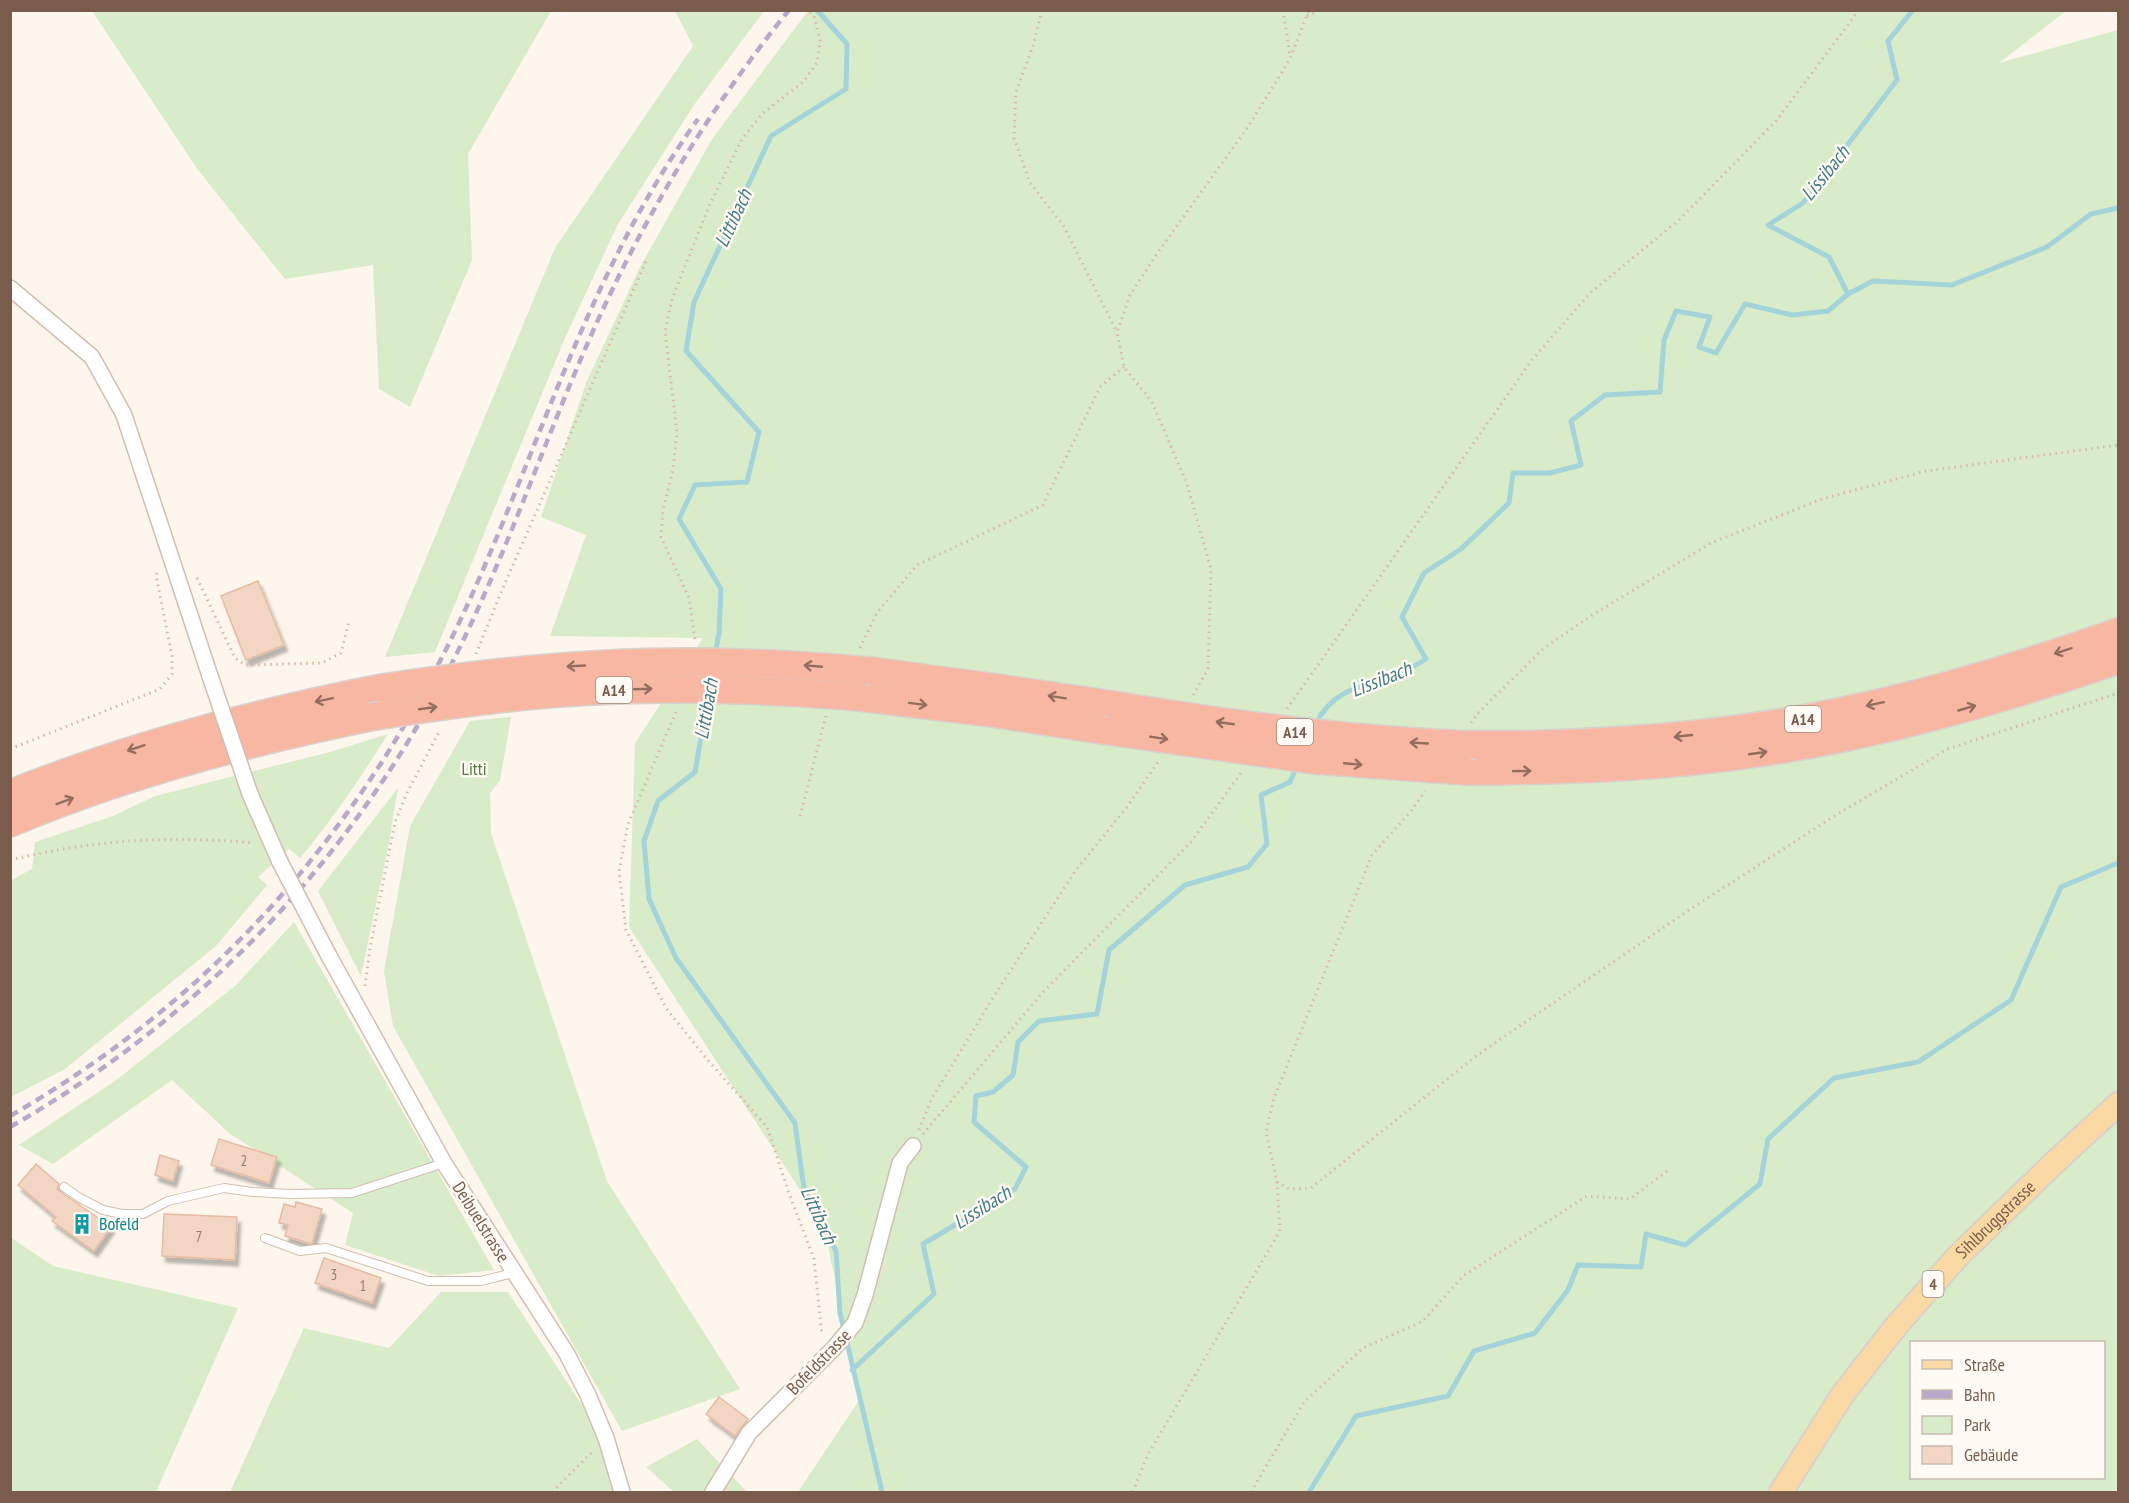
<svg xmlns="http://www.w3.org/2000/svg" width="2129" height="1503" font-family="'PT Sans Narrow',sans-serif">
	<defs>
		<filter id="shadow"><feDropShadow dx="3.5" dy="6" stdDeviation="1.5" flood-color="#0004"/></filter>
	</defs>
	<rect width="100%" height="100%" fill="#fdf6ec"/>
	<g fill="#d8ecc9" fill-rule="evenodd">
		<path d="M 92,11 L 551,11 L 468,154 L 472,260 L 410,407 L 379,389 L 373,265 L 285,279 L 198,170 Z"/>
		<path d="M 675,11 L 764,11 L 694,105 L 618,224 L 565,338 L 435,652 L 385,657 L 555,248 L 693,46 Z"/>
		<path d="M 808,11 L 2066,11 L 1999,63 L 2118,30 L 2118,1492 L 798,1492 L 860,1399 L 824,1227 L 629,927 L 635,743 L 703,638 L 550,636 L 586,535 L 541,517 L 586,383 L 640,267 L 712,139 ZM 1912,1342 L 2104,1342 L 2104,1478 L 1912,1478 Z"/>
		<path d="M 511,717 L 500,781 L 490,793 L 491,833 L 607,1181 L 740,1389 L 622,1431 L 393,1026 L 384,971 L 410,826 L 470,721 Z"/>
		<path d="M 388,734 C 361,777 333,819 300,858 L 289,849 L 258,877 L 267,885 L 216,946 L 65,1069 L 11,1097 L 11,880 L 32,869 L 35,842 L 113,816 L 155,796 L 330,752 Z"/>
		<path d="M 398,788 L 388,848 L 361,976 L 318,891 Z"/>
		<path d="M 294,922 L 494,1270 L 439,1276 L 345,1245 L 353,1213 L 229,1133 L 172,1080 L 53,1164 L 19,1145 L 115,1081 L 235,986 Z"/>
		<path d="M 10,1237 L 53,1266 L 238,1308 L 156,1492 L 11,1492 Z"/>
		<path d="M 441,1292 L 508,1292 L 603,1437 L 617,1492 L 230,1492 L 304,1328 L 389,1348 Z"/>
		<path d="M 697,1439 L 747,1492 L 674,1492 L 646,1467 Z"/>
	</g>
	<g fill="none" stroke-linecap="round" stroke-linejoin="round">
		<g stroke="#a5d3da" stroke-width="5">
			<path d="M 1848,294 L 1873,281 L 1952,285 L 2047,247 L 2091,214 L 2118,208"/>
			<path d="M 715,655 L 719,633 L 721,589 L 679,519 L 695,485 L 747,482 L 759,432 L 686,351 L 694,302 L 771,136 L 846,89 L 847,44 L 817,10"/>
			<path d="M 708,697 L 695,772 L 658,801 L 644,841 L 649,899 L 676,958 L 795,1123 L 804,1189 L 836,1251 L 840,1313 L 882,1492"/>
			<path d="M 1316,724 C 1332,688 1368,685 1401,672 C 1410,669 1418,664 1426,659 L 1402,617 L 1424,573 L 1461,549 L 1509,503 L 1513,473 L 1550,473 L 1581,465 L 1571,421 L 1605,395 L 1660,392 L 1664,340 L 1676,311 L 1710,317 L 1699,347 L 1716,353 L 1745,304 L 1792,315 L 1828,311 L 1848,294 L 1829,257 L 1768,225 L 1803,203 L 1897,80 L 1888,41 L 1913,10"/>
			<path d="M 852,1370 L 934,1294 L 923,1244 L 1015,1189 L 1026,1167 L 974,1122 L 976,1096 L 993,1092 L 1013,1075 L 1018,1042 L 1039,1021 L 1097,1014 L 1109,950 L 1185,885 L 1248,867 L 1267,844 L 1261,795 L 1290,782 L 1297,766"/>
			<path d="M 1309,1492 L 1356,1416 L 1448,1396 L 1474,1351 L 1535,1333 L 1568,1290 L 1578,1265 L 1641,1267 L 1646,1234 L 1685,1245 L 1760,1184 L 1768,1139 L 1834,1078 L 1918,1062 L 2011,1000 L 2061,887 L 2118,863"/>
		</g>
	</g>
	<g fill="#f3d5c3" stroke="#e6bba3" stroke-width="1.5" filter="url(#shadow)">
		<path d="M 258,581 L 284,645 L 246,660 L 221,596 Z"/>
		<path d="M 219,1139 L 277,1157 L 269,1183 L 211,1165 Z"/>
		<path d="M 160,1155 L 179,1161 L 173,1181 L 155,1175 Z"/>
		<path d="M 36,1164 L 59,1184 L 57,1189 L 61,1192 L 111,1227 L 94,1251 L 52,1221 L 56,1217 L 18,1185 Z"/>
		<path d="M 296,1202 L 322,1209 L 312,1244 L 285,1236 L 288,1225 L 279,1223 L 284,1204 L 295,1207 Z"/>
		<path d="M 164,1214 L 237,1217 L 235,1260 L 162,1256 Z"/>
		<path d="M 324,1258 L 381,1278 L 372,1303 L 315,1283 Z"/>
		<path d="M 719,1397 L 748,1419 L 735,1436 L 706,1414 Z"/>
	</g>
	<g fill="none" stroke-linecap="round" stroke-linejoin="round">
		<g stroke="#d1beb0" stroke-width="10">
			<g id="lane">
				<path d="M 64,1187 L 80,1198 L 103,1210 L 122,1214 L 143,1214 L 168,1201 L 224,1188 L 252,1192 L 290,1194 L 352,1193 L 444,1163"/>
				<path d="M 265,1238 L 300,1251 L 326,1248 L 428,1281 L 481,1281 L 513,1273"/>
			</g>
		</g>
		<g stroke="#d1beb0" stroke-width="18">
			<g id="street">
				<path d="M 10,288 L 92,357 L 124,415 L 210,676"/>
				<path d="M 250,794 L 280,862"/>
				<path d="M 329,956 L 444,1163 L 567,1354 L 588,1395 L 606,1438 L 622,1492"/>
				<path d="M 713,1492 L 749,1433 L 834,1348 L 855,1323 L 865,1295 L 900,1163 L 913,1146"/>
			</g>
		</g>
		<g stroke="#dad1cd" stroke-width="26">
			<g id="primary">
				<path id="s1" d="M 1781,1492 L 1843,1394 L 1897,1325 L 1958,1256 L 2053,1164 L 2118,1104"/>
			</g>
		</g>
		<g stroke="#dad1cd" stroke-width="30">
			<g id="highway">
				<path d="M 871,671 L 998,688 L 1114,705"/>
				<path d="M 859,697 L 991,713 L 1101,730"/>
				<path d="M 1477,745 C 1580,745 1683,739 1785,722 C 1899,703 2010,670 2118,632"/>
				<path d="M 1464,771 C 1562,771 1661,768 1758,753 C 1882,735 2001,700 2118,660"/>
				<path d="M 10,794 C 131,745 255,713 382,688"/>
				<path d="M 10,823 C 126,774 247,742 370,717"/>
			</g>
		</g>
		<g stroke="#d9b8a5" stroke-width="3" stroke-dasharray="1.5 4.5" stroke-linecap="butt">
			<path d="M 1042,10 L 1033,46 L 1016,92 L 1014,138 L 1030,183 L 1063,225 L 1117,332"/>
			<path d="M 1283,10 L 1290,56"/>
			<path d="M 1307,16 L 1320,10"/>
			<path d="M 197,578 L 235,658 L 245,665 L 322,663 L 341,653 L 349,621"/>
			<path d="M 695,639 L 689,598 L 661,537 L 663,510 L 673,470 L 677,432 L 665,332 L 672,299 L 709,206 L 742,139 L 763,113 L 803,82 L 817,63 L 820,41 L 814,16 L 808,10"/>
			<path d="M 860,648 L 877,613 L 917,565 L 1043,505 L 1100,387 L 1124,367"/>
			<path d="M 476,654 L 502,590 L 647,259"/>
			<path d="M 1193,695 L 1208,669 L 1211,569 L 1187,484 L 1152,402 L 1124,367 L 1117,332 L 1130,295 L 1156,255 L 1248,127 L 1290,59 L 1309,10"/>
			<path d="M 1287,709 L 1532,360 L 1590,293 L 1679,220 L 1776,121 L 1859,10"/>
			<path d="M 676,712 L 628,824 L 619,872 L 626,930 L 666,1008 L 706,1058 L 767,1127 L 790,1196 L 814,1259 L 822,1335"/>
			<path d="M 1471,723 L 1477,714 L 1545,647 L 1594,614 L 1711,543 L 1822,499 L 1926,471 L 2118,445"/>
			<path d="M 10,749 L 160,689 L 172,674 L 172,656 L 156,575 L 158,571"/>
			<path d="M 800,816 L 826,716"/>
			<path d="M 10,860 C 92,840 169,835 253,843"/>
			<path d="M 365,986 L 370,948 L 395,822 L 406,795 L 440,730"/>
			<path d="M 919,1130 L 931,1100 L 994,996 L 1076,870 L 1127,807 L 1160,759"/>
			<path d="M 923,1134 L 1044,991 L 1191,842 L 1241,773"/>
			<path d="M 1277,1182 L 1289,1189 L 1311,1188 L 1476,1056 L 1689,910 L 1839,813 L 1948,749 L 2118,693"/>
			<path d="M 552,1492 L 592,1452"/>
			<path d="M 1133,1492 L 1147,1456 L 1280,1231 L 1277,1182 L 1266,1132 L 1274,1098 L 1372,855 L 1412,810 L 1425,791"/>
			<path d="M 1251,1492 L 1304,1402 L 1363,1348 L 1423,1321 L 1463,1276 L 1587,1196 L 1630,1199 L 1667,1171"/>
		</g>
		<use href="#lane" stroke="#fff" stroke-width="8"/>
		<use href="#street" stroke="#fff" stroke-width="15"/>
		<use href="#primary" stroke="#fbd9a5" stroke-width="22"/>
		<use href="#highway" stroke="#f7b7a3" stroke-width="27"/>
		<g stroke="#b9a8c9" stroke-width="4.5" stroke-dasharray="9 6" stroke-linecap="butt">
			<path d="M 10,1116 C 232,988 382,805 482,572 C 550,415 597,260 698,119"/>
			<path d="M 10,1127 C 189,1025 336,876 435,695 C 499,579 539,452 593,331 C 645,215 709,109 789,10"/>
		</g>
		<g stroke="#d1beb0" stroke-width="18" stroke-linecap="butt">
			<g id="street-bridge">
				<path d="M 210,676 L 250,794"/>
				<path d="M 280,862 L 329,956"/>
			</g>
		</g>
		<g stroke="#dad1cd" stroke-width="30" stroke-linecap="butt">
			<g id="highway-bridge">
				<path d="M 382,688 C 486,672 592,661 698,662 C 756,662 813,666 871,671"/>
				<path d="M 1114,705 C 1235,725 1355,741 1477,745"/>
				<path d="M 370,717 C 433,707 496,698 560,693 C 659,686 760,689 859,697"/>
				<path d="M 1101,730 L 1314,760 L 1464,771"/>
			</g>
		</g>
		<use href="#street-bridge" stroke="#fff" stroke-width="15"/>
		<use href="#highway-bridge" stroke="#f7b7a3" stroke-width="27"/>
	</g>
	<defs><path id="oneway-shaft" d="M-6 0H5M1.5-3L5.5 0L1.5 3" fill="none" stroke-width="1.6" stroke-linecap="round" stroke-linejoin="round" transform="scale(1.5)"/></defs>
	<g stroke="#936e5e">
		<use href="#oneway-shaft" transform="translate(2063 651) rotate(162)"/>
		<use href="#oneway-shaft" transform="translate(576 666) rotate(177)"/>
		<use href="#oneway-shaft" transform="translate(813 666) rotate(-175)"/>
		<use href="#oneway-shaft" transform="translate(643 689) rotate(-2)"/>
		<use href="#oneway-shaft" transform="translate(1057 697) rotate(-171)"/>
		<use href="#oneway-shaft" transform="translate(324 700) rotate(168)"/>
		<use href="#oneway-shaft" transform="translate(918 704) rotate(7)"/>
		<use href="#oneway-shaft" transform="translate(1875 704) rotate(168)"/>
		<use href="#oneway-shaft" transform="translate(428 708) rotate(-8)"/>
		<use href="#oneway-shaft" transform="translate(1967 708) rotate(-16)"/>
		<use href="#oneway-shaft" transform="translate(1225 723) rotate(-172)"/>
		<use href="#oneway-shaft" transform="translate(1683 736) rotate(174)"/>
		<use href="#oneway-shaft" transform="translate(1159 738) rotate(9)"/>
		<use href="#oneway-shaft" transform="translate(1419 743) rotate(-177)"/>
		<use href="#oneway-shaft" transform="translate(136 748) rotate(162)"/>
		<use href="#oneway-shaft" transform="translate(1758 753) rotate(-8)"/>
		<use href="#oneway-shaft" transform="translate(1353 764) rotate(5)"/>
		<use href="#oneway-shaft" transform="translate(1522 771) rotate(-1)"/>
		<use href="#oneway-shaft" transform="translate(65 801) rotate(-20)"/>
	</g>
	<defs>
		<g id="building-bare" transform="scale(1.62)"><path d="M-4-6H4V6H1V3H-1V6H-4ZM-2.5-4.3h1.7v1.8h-1.7ZM.8-4.3h1.7v1.8H.8ZM-2.5-1h1.7V.8h-1.7ZM.8-1h1.7V.8H.8Z" fill="#0f9aa8" stroke="#fffaf3" stroke-width="2.5" paint-order="stroke"/></g>
	</defs>
	<g fill-rule="evenodd">
		<use href="#building-bare" x="82" y="1224"/>
	</g>
	<g text-anchor="middle" stroke-width="5" stroke-linejoin="round" paint-order="stroke">
		<g font-size="15" fill="#987a6a">
			<text x="244" y="1166">2</text>
			<text x="199" y="1242">7</text>
			<text x="334" y="1280">3</text>
			<text x="363" y="1291">1</text>
		</g>
		<g fill="#fffaf3" stroke="#a28b7f" stroke-width="1.5">
			<rect x="596" y="677" width="36" height="26" rx="4.5"/>
			<rect x="1785" y="706" width="36" height="26" rx="4.5"/>
			<rect x="1277" y="719" width="36" height="26" rx="4.5"/>
			<rect x="1922.5" y="1271" width="21" height="26" rx="4.5"/>
		</g>
		<g font-size="16" font-weight="bold" fill="#7a5c4d">
			<text x="614" y="696">A14</text>
			<text x="1803" y="725">A14</text>
			<text x="1295" y="738">A14</text>
			<text x="1933" y="1290">4</text>
		</g>
		<g font-size="18" fill="#537a41" stroke="#fffaf3">
			<text x="474" y="775">Litti</text>
		</g>
		<g font-size="18" fill="#7a5c4d" stroke="#fffaf3">
			<text dy="6" stroke="none"><textPath href="#s1" startOffset="348">Sihlbruggstrasse</textPath></text>
			<text transform="translate(481 1222) rotate(58)" y="6">Deibuelstrasse</text>
			<text transform="translate(819 1362) rotate(-46)" y="6">Bofeldstrasse</text>
		</g>
		<g font-size="18" fill="#0d838f" stroke="#fffaf3" text-anchor="start">
			<text x="99" y="1230">Bofeld</text>
		</g>
		<g font-size="20" font-style="italic" fill="#437c86" stroke="#fffaf3">
			<text transform="translate(1825 173) rotate(-51)" y="7">Lissibach</text>
			<text transform="translate(733 218) rotate(-65)" y="7">Littibach</text>
			<text transform="translate(1381 679) rotate(-22)" y="7">Lissibach</text>
			<text transform="translate(706 709) rotate(-80)" y="7">Littibach</text>
			<text transform="translate(982 1207) rotate(-32)" y="7">Lissibach</text>
			<text transform="translate(819 1215) rotate(66)" y="7">Littibach</text>
		</g>
	</g>
	<rect width="2129" height="1503" fill="none" stroke="#7a5c4d" stroke-width="24"/>
	<rect x="1910" y="1341" width="195" height="138" fill="#fffaf3" stroke="#cabbb1" stroke-width="1.5"/>
	<rect x="1922" y="1360" width="30" height="9" fill="#fbd9a5" stroke="#cabbb1" stroke-width="1.5"/>
	<text x="1964" y="1371" font-size="18" fill="#7a5c4d">Straße</text>
	<rect x="1922" y="1390" width="30" height="9" fill="#b9a8c9" stroke="#cabbb1" stroke-width="1.5"/>
	<text x="1964" y="1401" font-size="18" fill="#7a5c4d">Bahn</text>
	<rect x="1922" y="1416" width="30" height="18" fill="#d8ecc9" stroke="#cabbb1" stroke-width="1.5"/>
	<text x="1964" y="1431" font-size="18" fill="#7a5c4d">Park</text>
	<rect x="1922" y="1446" width="30" height="18" fill="#f3d5c3" stroke="#cabbb1" stroke-width="1.5"/>
	<text x="1964" y="1461" font-size="18" fill="#7a5c4d">Gebäude</text>
</svg>
